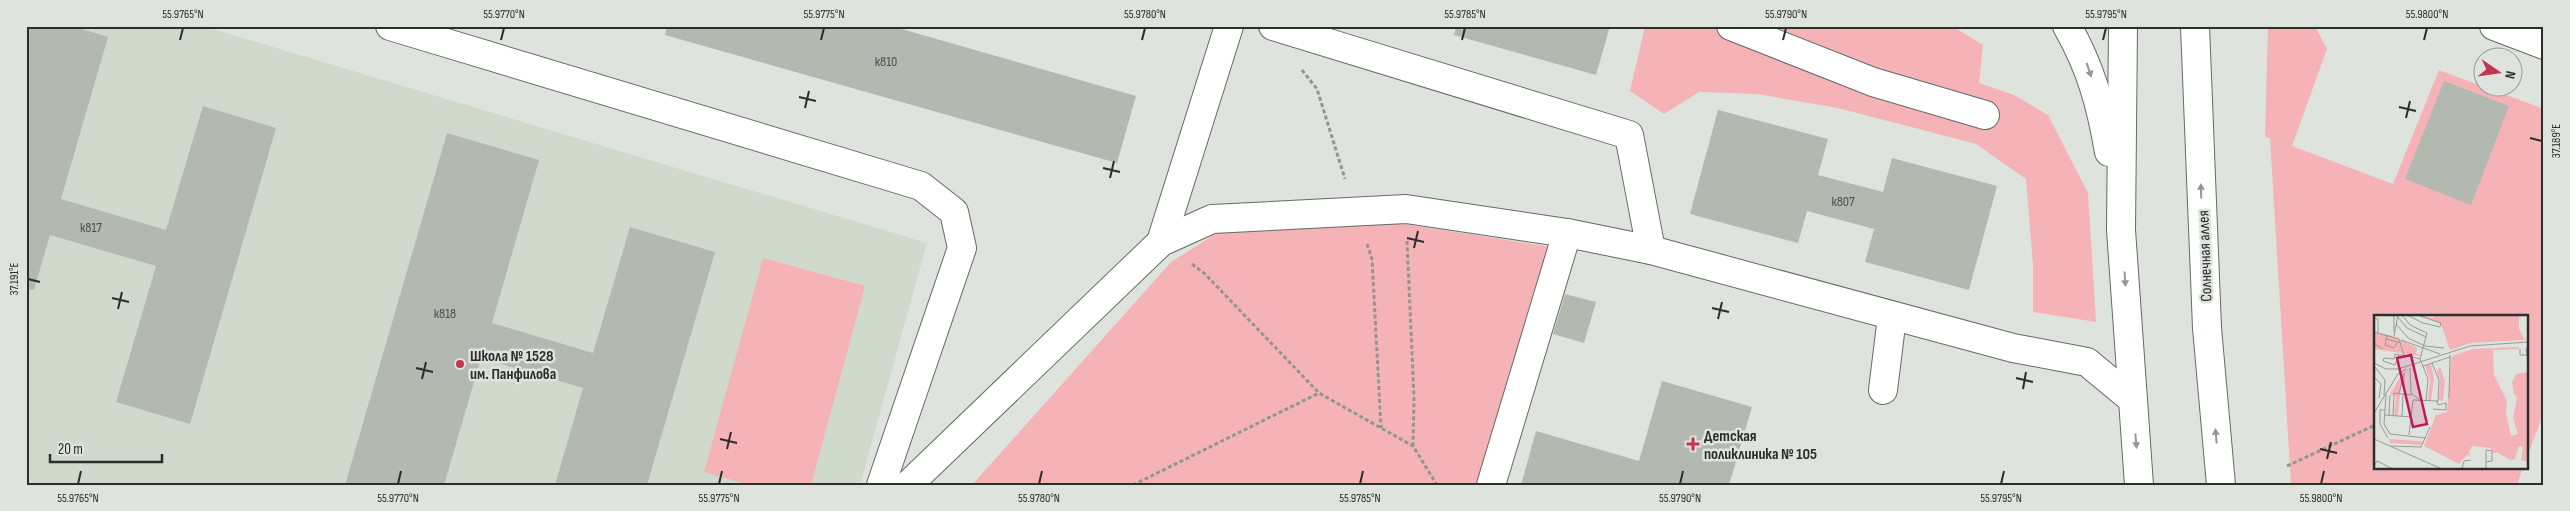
<svg xmlns="http://www.w3.org/2000/svg" width="2570" height="511" font-family="'Sofia Sans Condensed',sans-serif">
	<rect width="100%" height="100%" fill="#dee4dd"/>
	<path fill="#cfdacc" d="M 26,26 L 203,26 L 927,243 L 860,485 L 26,485 Z"/>
	<g fill="#f6b3b7">
		<path d="M 1645,26 L 1952,26 L 1983,45 L 1979,83 L 2014,95 L 2048,115 L 2088,193 L 2096,322 L 2033,312 L 2033,265 L 2026,179 L 1976,144 L 1838,108 L 1757,94 L 1699,92 L 1664,114 L 1630,91 Z"/>
		<path d="M 2268,26 L 2315,26 L 2327,49 L 2292,146 L 2393,184 L 2439,70 L 2544,109 L 2544,413 L 2526,459 L 2526,316 L 2375,316 L 2375,467 L 2523,467 L 2517,485 L 2291,485 L 2270,138 L 2265,137 Z"/>
		<path d="M 1379,220 L 1551,247 L 1480,485 L 972,485 L 1171,262 L 1220,231 Z"/>
		<path d="M 763,258 L 865,286 L 811,485 L 750,485 L 704,472 Z"/>
	</g>
	<g fill="#b3b8b1">
		<path d="M 26,26 L 72,26 L 108,37 L 61,199 L 166,230 L 203,106 L 276,128 L 190,424 L 116,402 L 156,266 L 50,235 L 34,290 L 26,289 Z"/>
		<path d="M 667,26 L 891,26 L 1136,96 L 1117,163 L 665,35 Z"/>
		<path d="M 1456,26 L 1610,26 L 1596,75 L 1454,35 Z"/>
		<path d="M 2444,81 L 2509,106 L 2471,205 L 2405,179 Z"/>
		<path d="M 1718,110 L 1828,139 L 1818,175 L 1883,192 L 1892,158 L 1997,186 L 1969,290 L 1865,262 L 1874,229 L 1807,211 L 1798,243 L 1690,214 Z"/>
		<path d="M 447,133 L 539,160 L 492,323 L 593,353 L 630,227 L 715,252 L 647,485 L 555,485 L 583,388 L 481,358 L 444,485 L 345,485 Z"/>
		<path d="M 1565,294 L 1596,302 L 1584,343 L 1553,334 Z"/>
		<path d="M 1662,381 L 1752,407 L 1729,485 L 1521,485 L 1536,431 L 1639,461 Z"/>
	</g>
	<g fill="none" stroke-linecap="round" stroke-linejoin="round">
		<g stroke="#656a64" stroke-width="30">
			<g id="minor">
				<path d="M 390,26 L 921,186 L 954,212 L 962,248 L 881,485"/>
				<path d="M 1273,26 L 1629,135 L 1651,250"/>
				<path d="M 1731,26 L 1873,82 L 1985,115"/>
				<path d="M 2494,26 L 2544,45"/>
				<path d="M 1161,242 L 1229,26"/>
				<path d="M 1883,390 L 1892,317"/>
				<path d="M 908,485 L 1161,242 L 1212,219 L 1406,209 L 1567,233 L 1651,250 L 2013,348 L 2087,362 L 2133,400"/>
				<path d="M 1491,485 L 1567,233"/>
			</g>
		</g>
		<g stroke="#656a64" stroke-width="30">
			<g id="major">
				<path d="M 2067,26 C 2091,68 2101,105 2109,152"/>
				<path d="M 2123,26 L 2121,230 L 2139,485"/>
				<path d="M 2195,26 L 2207,328 L 2221,485"/>
			</g>
		</g>
		<g stroke="#919691" stroke-width="3" stroke-dasharray="4 2.5" stroke-linecap="butt">
			<path d="M 1302,70 L 1317,89 L 1345,179"/>
			<path d="M 1407,241 L 1414,398 L 1413,446"/>
			<path d="M 1367,244 L 1372,259 L 1381,428"/>
			<path d="M 1192,264 L 1205,274 L 1319,393 L 1413,446 L 1437,485"/>
			<path d="M 2287,466 L 2375,425"/>
			<path d="M 1133,485 L 1319,393"/>
		</g>
		<use href="#minor" stroke="#fff" stroke-width="28"/>
		<use href="#major" stroke="#fff" stroke-width="28"/>
	</g>
	<defs><path id="oneway-solid" d="M-6-.8H1V-3.2L6.5 0L1 3.2V.8H-6Z" transform="scale(1.25)"/></defs>
	<g fill="#959695">
		<use href="#oneway-solid" transform="translate(2089 70) rotate(71)"/>
		<use href="#oneway-solid" transform="translate(2201 191) rotate(-92)"/>
		<use href="#oneway-solid" transform="translate(2125 279) rotate(86)"/>
		<use href="#oneway-solid" transform="translate(2216 436) rotate(-95)"/>
		<use href="#oneway-solid" transform="translate(2136 441) rotate(85)"/>
	</g>
	<path fill="none" stroke="#2b2e2b" stroke-width="2" d="M 180,40 L 183,28M 501,40 L 504,28M 821,40 L 824,28M 1142,40 L 1145,28M 1462,40 L 1465,28M 1783,40 L 1786,28M 2103,40 L 2106,28M 2424,40 L 2427,28M 799,97 L 816,101M 2399,107 L 2416,111M 805,108 L 809,91M 2406,118 L 2410,101M 2530,138 L 2542,141M 1103,168 L 1120,172M 1110,178 L 1114,161M 1407,238 L 1424,242M 1414,248 L 1418,231M 28,279 L 40,282M 112,298 L 129,302M 1712,308 L 1729,312M 118,309 L 122,292M 1718,319 L 1722,302M 416,368 L 433,372M 2016,378 L 2033,382M 422,379 L 426,362M 2023,389 L 2026,372M 720,439 L 737,443M 727,449 L 731,432M 2320,449 L 2337,453M 2327,459 L 2331,442M 78,484 L 81,471M 398,484 L 401,471M 719,484 L 722,471M 1039,484 L 1042,471M 1360,484 L 1363,471M 1680,484 L 1683,471M 2001,484 L 2004,471M 2321,484 L 2324,471"/>
	<g fill="#c53550" stroke="#dee4dd" stroke-width="2">
		<circle cx="460" cy="364" r="5"/>
		<path d="M1690.5 436.5h5v5h5v5h-5v5h-5v-5h-5v-5h5z"/>
	</g>
	<g text-anchor="middle" stroke-width="5" stroke-linejoin="round" paint-order="stroke">
		<g font-size="14" fill="#4d504c">
			<text x="886" y="66">к810</text>
			<text x="1843" y="206">к807</text>
			<text x="91" y="232">к817</text>
			<text x="445" y="318">к818</text>
		</g>
		<g font-size="16" fill="#2b2e2b" stroke="#dee4dd">
			<text transform="translate(2204 256) rotate(-92)" y="6">Солнечная аллея</text>
		</g>
		<g font-size="16" font-weight="bold" fill="#2b2e2b" stroke="#dee4dd" text-anchor="start">
			<text x="470" y="361">Школа № 1528<tspan x="470" dy="18">им. Панфилова</tspan></text>
			<text x="1704" y="441">Детская<tspan x="1704" dy="18">поликлиника № 105</tspan></text>
		</g>
	</g>
	<g transform="translate(2374 315)">
		<rect width="154" height="154" fill="#dee4dd"/>
		<path d="M 45,0 L 60,3 L 61,0 L 150,0 L 145,2 L 145,14 L 151,25 L 97,28 L 76,35 L 67,9 ZM 0,17 L 19,21 L 43,33 L 42,38 L 48,41 L 0,34 ZM 145,32 L 145,34 L 119,35 L 120,60 L 133,86 L 132,98 L 137,121 L 144,119 L 139,103 L 143,82 L 140,79 L 138,67 L 142,59 L 154,57 L 154,147 L 147,145 L 149,132 L 145,131 L 141,144 L 136,145 L 123,137 L 120,139 L 116,133 L 98,131 L 95,137 L 97,143 L 94,139 L 85,149 L 50,131 L 62,100 L 73,97 L 77,43 L 80,41 L 77,41 L 99,34 ZM 57,49 L 60,64 L 57,85 L 54,85 L 56,65 L 51,51 ZM 66,52 L 71,66 L 69,86 L 65,85 L 66,65 L 63,56 ZM 35,54 L 31,58 L 31,68 L 27,70 L 24,100 L 20,100 L 22,81 L 16,79 L 28,59 ZM 15,124 L 44,126 L 49,127 L 47,130 L 16,128 Z" fill="#f6b3b7"/>
		<path fill="none" stroke="#969b96" stroke-width="1" d="M 28,0 L 36,10 L 53,18 L 46,44 L 54,64 L 52,86M 33,0 L 49,8 L 66,12M 43,0 L 67,8 L 66,12M 23,1 L 33,13 L 52,22M 0,3 L 4,4 L 4,17M 22,9 L 34,23 L 51,31 L 70,33M 0,17 L 25,24 L 30,40 L 46,44M 20,17 L 20,0M 14,20 L 12,24 L 27,28M 20,21 L 24,0M 0,23 L 1,29 L 9,34M 12,24 L 11,30 L 20,33 L 23,28M 27,25 L 66,39M 146,34 L 146,40 L 153,40 L 152,33M 25,40 L 21,39 L 20,44 L 10,43 L 9,46 L 21,50 L 25,40 L 30,40M 0,48 L 12,54 L 24,54 L 96,31 L 154,27M 0,51 L 11,65 L 10,80M 49,51 L 76,42M 36,53 L 37,78 L 46,85M 0,62 L 7,69 L 5,83M 25,79 L 30,58M 12,80 L 10,109 L 16,119 L 52,123M 75,83 L 76,40M 59,94 L 72,95 L 72,88 L 64,90 L 63,86M 11,95 L 6,95 L 6,109 L 14,123M 0,98 L 24,59 L 32,54M 11,100 L 37,102M 15,100 L 16,80M 19,101 L 20,78 L 38,80M 28,101 L 29,79M 35,120 L 39,85 L 64,86 L 65,65 L 58,48M 0,124 L 68,154M 17,131 L 47,132 L 56,112M 0,151 L 3,146 L 19,154M 88,154 L 90,146 L 97,145M 112,154 L 112,147 L 118,146 L 118,136 L 112,135 L 112,147"/>
		<path fill="#c2185b" fill-opacity="0.15" stroke="#c2185b" stroke-width="2.5" d="M 37,40 L 53,109 L 39,112 L 23,43 Z"/>
		<rect width="154" height="154" fill="none" stroke="#2b2e2b" stroke-width="2.5"/>
	</g>
	<rect width="2570" height="511" fill="none" stroke="#dee4dd" stroke-width="55"/>
	<g transform="translate(2498 72) rotate(103)"><circle r="24" fill="#dee4dd" stroke="#969b96"/>
	<path d="M0-4L9 19L0 12L-9 19Z" fill="#c53550"/>
	<text y="-8" font-size="14" font-weight="bold" text-anchor="middle" fill="#2b2e2b">N</text>
	</g>
	<path d="M50 454v8h112v-8" fill="none" stroke="#2b2e2b" stroke-width="2.5"/>
	<text x="58" y="454" font-size="15" fill="#2b2e2b" stroke="#dee4dd" stroke-width="4" paint-order="stroke">20 m</text>
	<rect x="28" y="28" width="2514" height="456" fill="none" stroke="#2b2e2b" stroke-width="2"/>
	<g font-size="12" text-anchor="middle" fill="#2b2e2b">
		<text x="183" y="18">55.9765°N</text>
		<text x="504" y="18">55.9770°N</text>
		<text x="824" y="18">55.9775°N</text>
		<text x="1145" y="18">55.9780°N</text>
		<text x="1465" y="18">55.9785°N</text>
		<text x="1786" y="18">55.9790°N</text>
		<text x="2106" y="18">55.9795°N</text>
		<text x="2427" y="18">55.9800°N</text>
		<text transform="translate(2556 141) rotate(-90)" y="4">37.189°E</text>
		<text transform="translate(14 279) rotate(-90)" y="4">37.191°E</text>
		<text x="78" y="502">55.9765°N</text>
		<text x="398" y="502">55.9770°N</text>
		<text x="719" y="502">55.9775°N</text>
		<text x="1039" y="502">55.9780°N</text>
		<text x="1360" y="502">55.9785°N</text>
		<text x="1680" y="502">55.9790°N</text>
		<text x="2001" y="502">55.9795°N</text>
		<text x="2321" y="502">55.9800°N</text>
	</g>
</svg>
